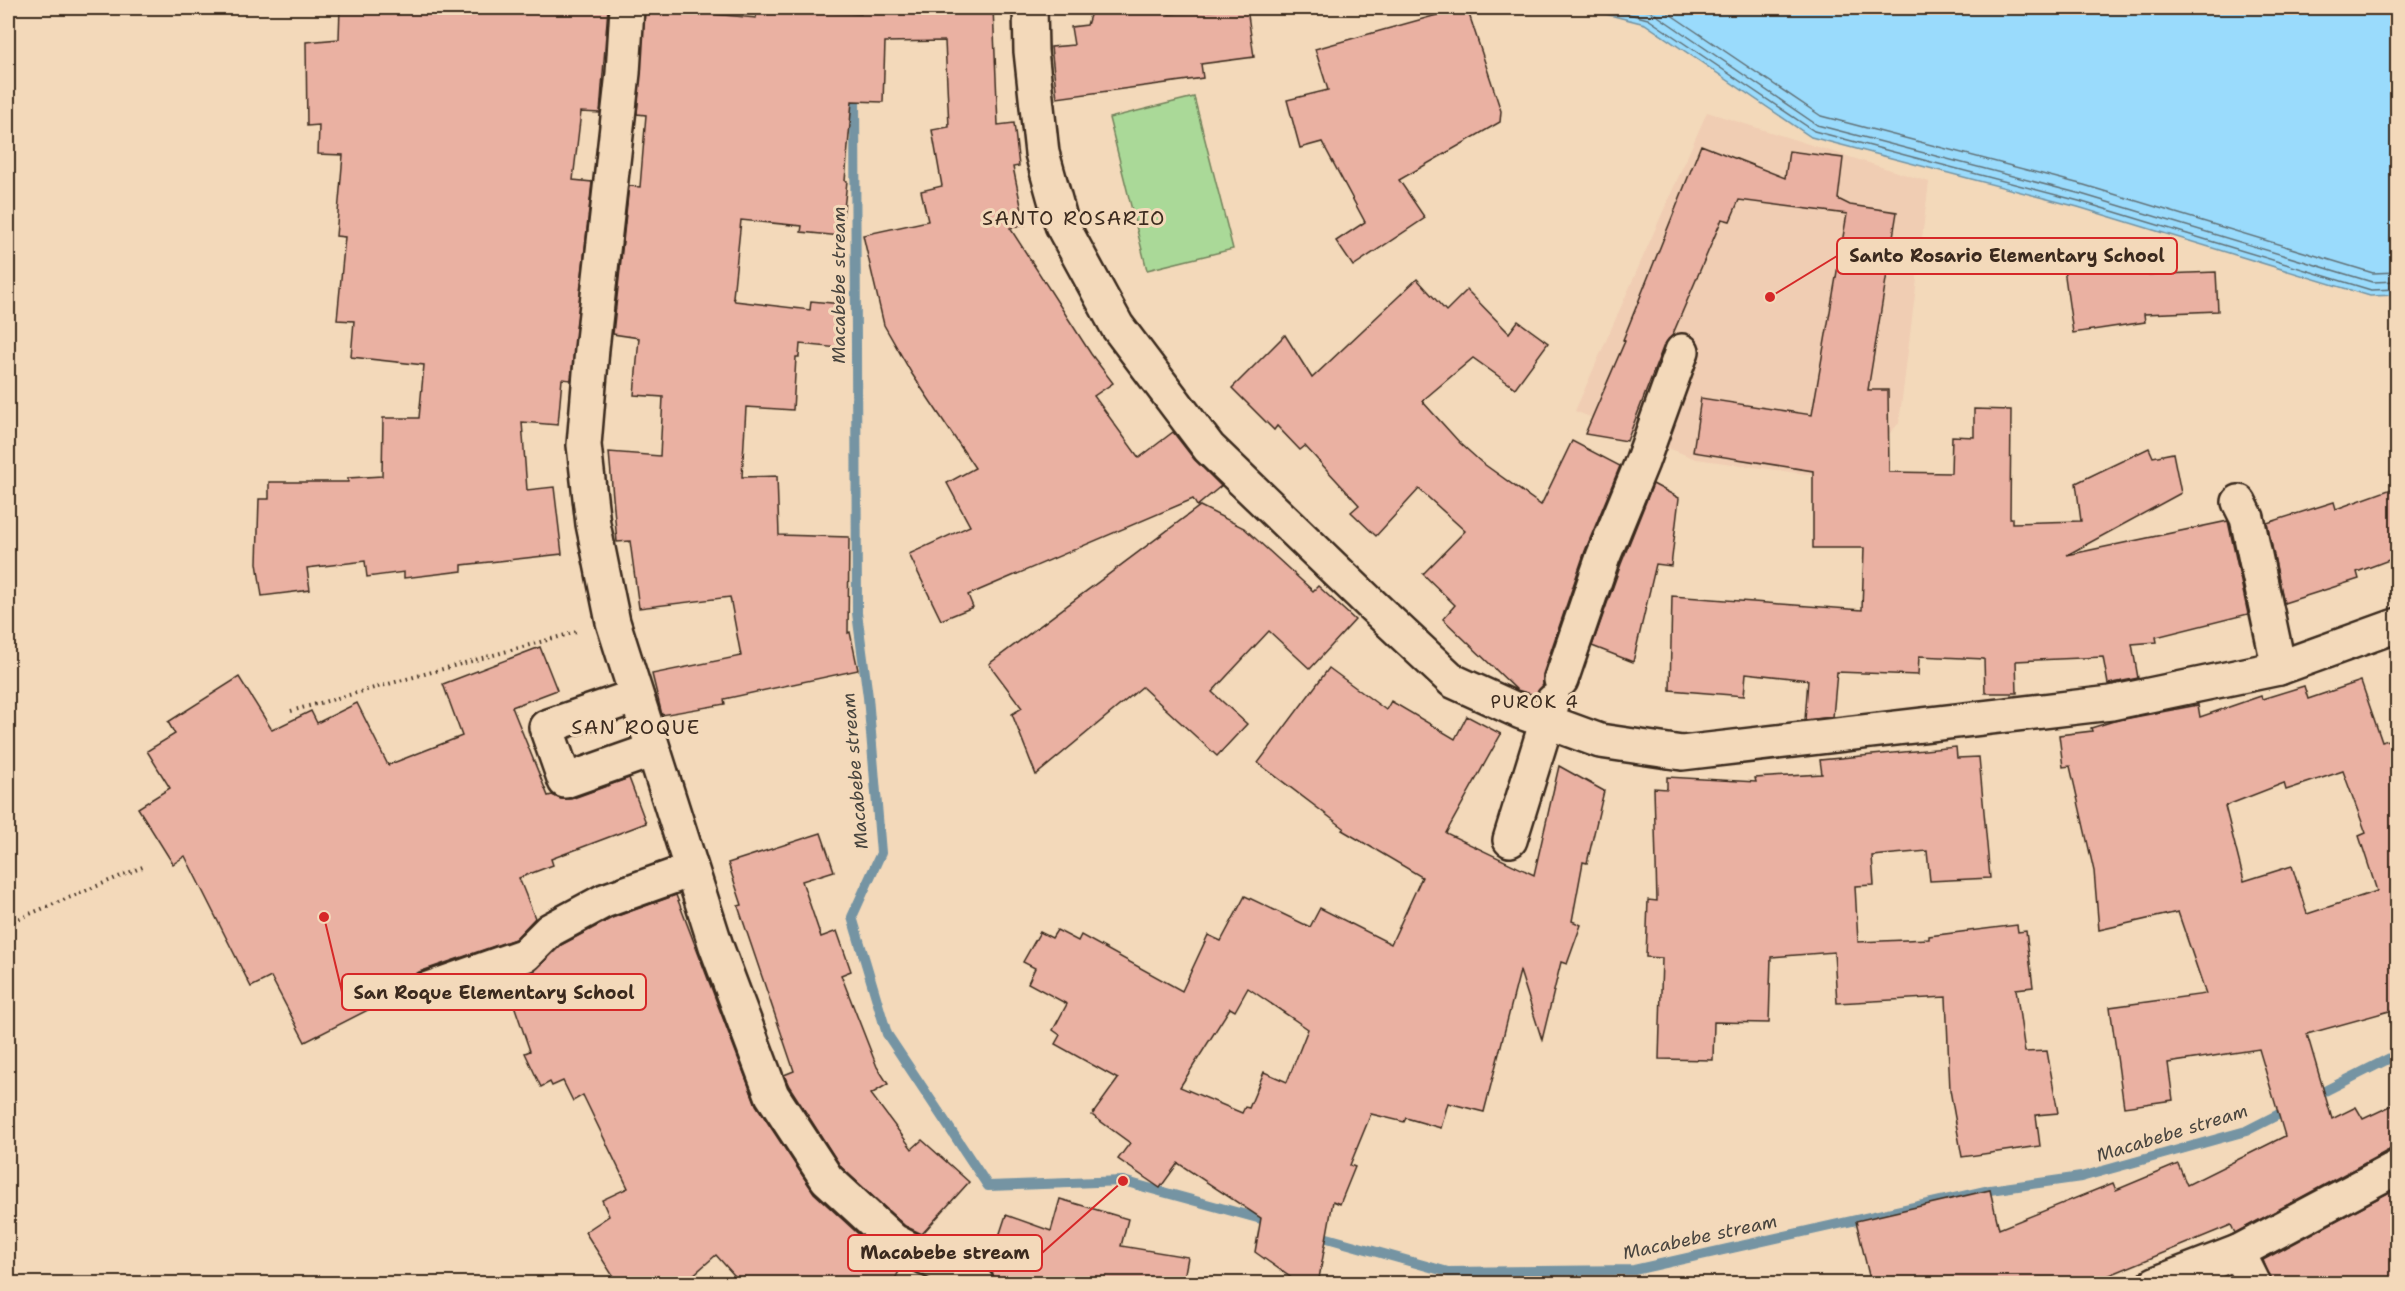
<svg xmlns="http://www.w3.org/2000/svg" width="2405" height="1291" font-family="'Shantell Sans',sans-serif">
	<rect width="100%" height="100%" fill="#f3d9ba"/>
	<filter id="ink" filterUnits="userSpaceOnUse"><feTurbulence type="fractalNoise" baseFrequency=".0167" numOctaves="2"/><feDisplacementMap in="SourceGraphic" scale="12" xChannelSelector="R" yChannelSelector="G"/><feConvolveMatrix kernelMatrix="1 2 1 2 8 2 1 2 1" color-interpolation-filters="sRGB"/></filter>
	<g filter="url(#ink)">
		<path fill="#f0cdb3" d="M 1707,112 L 1929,182 L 1899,423 L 1848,480 L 1696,459 L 1575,411 Z"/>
		<path fill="#aad998" stroke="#72825b" stroke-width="1.5" d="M 1194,97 L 1233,249 L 1147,270 L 1109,118 Z"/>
		<path fill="#9adbfc" stroke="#7494a3" stroke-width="1.5" d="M 1582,8 L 2397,8 L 2397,295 L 2370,296 L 2078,207 L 1811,137 L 1645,24 Z"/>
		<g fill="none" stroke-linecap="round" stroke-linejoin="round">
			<g stroke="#617177" stroke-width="1.5">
				<path d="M 1606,8 L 1648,19 L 1814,131 L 2079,201 L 2371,290 L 2398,289"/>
				<path d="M 1636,8 L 1652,12 L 1817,125 L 2081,194 L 2372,282 L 2398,281"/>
				<path d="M 1661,8 L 1821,116 L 2084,185 L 2373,273 L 2398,272"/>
			</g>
			<g stroke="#7494a3" stroke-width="10">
				<path d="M 855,8 L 855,28"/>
				<path d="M 855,89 L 857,613 L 868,697 L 881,853 L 852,917 L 887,1034 L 988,1186 L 1123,1181 L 1272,1222"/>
				<path d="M 2313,1097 L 2398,1054"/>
				<path d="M 1313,1234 L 1448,1272 L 1634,1270 L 1990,1190 L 2081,1177 L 2246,1131 L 2291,1108"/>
			</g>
		</g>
		<g fill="#eab1a2" stroke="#3b2a1e" stroke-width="1.5" fill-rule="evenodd">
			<path d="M 340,8 L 608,8 L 600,113 L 581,112 L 573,180 L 592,182 L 571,380 L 562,379 L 558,425 L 522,422 L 527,490 L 554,487 L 562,554 L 462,565 L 462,571 L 404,578 L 404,572 L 367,577 L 365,561 L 307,568 L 310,590 L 262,596 L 257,563 L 259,499 L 269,499 L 269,482 L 348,482 L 348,478 L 382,476 L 383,418 L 419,418 L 424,365 L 351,357 L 354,321 L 337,320 L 345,237 L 336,236 L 343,155 L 318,154 L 319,125 L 307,126 L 306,42 L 339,39 Z"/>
			<path d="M 645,8 L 756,18 L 757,8 L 861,14 L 861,8 L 993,8 L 998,125 L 1014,123 L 1019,166 L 1013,167 L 1025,225 L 1010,228 L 1091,354 L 1113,383 L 1094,396 L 1139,458 L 1173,432 L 1194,459 L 1221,486 L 1197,506 L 1193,499 L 968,595 L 973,607 L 941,620 L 909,554 L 970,526 L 947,483 L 975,468 L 912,374 L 884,325 L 863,235 L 928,221 L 921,191 L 942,186 L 932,130 L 949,127 L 945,41 L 885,42 L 883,102 L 852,101 L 845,181 L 847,181 L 841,236 L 801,232 L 802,226 L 741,220 L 733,297 L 735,301 L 810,310 L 811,301 L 842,304 L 839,348 L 800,344 L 799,357 L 796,357 L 793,410 L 746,407 L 742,477 L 777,476 L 779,535 L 849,537 L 848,633 L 850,632 L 858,670 L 724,699 L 725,704 L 662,715 L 652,674 L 741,656 L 730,597 L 639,608 L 630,541 L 617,542 L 609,452 L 660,456 L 663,397 L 634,395 L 639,338 L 613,334 L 629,186 L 640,187 L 646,115 L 637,114 Z"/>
			<path d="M 1166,8 L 1169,14 L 1247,8 L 1254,57 L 1201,64 L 1203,78 L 1057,98 L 1051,47 L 1074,45 L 1071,27 L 1087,25 L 1091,12 Z"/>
			<path d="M 1462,8 L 1467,8 L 1501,111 L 1500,122 L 1399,180 L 1425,218 L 1353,266 L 1336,241 L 1365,222 L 1322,142 L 1300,148 L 1287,100 L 1328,90 L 1315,49 Z"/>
			<path d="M 1701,145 L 1785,178 L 1789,151 L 1843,158 L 1838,199 L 1850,205 L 1897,212 L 1868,390 L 1888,390 L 1889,472 L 1951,473 L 1952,436 L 1974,437 L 1974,409 L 2011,410 L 2010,518 L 2012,518 L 2012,523 L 2081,521 L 2076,483 L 2149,448 L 2153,457 L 2173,453 L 2181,493 L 2067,555 L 2228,521 L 2248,614 L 2156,637 L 2157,642 L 2132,644 L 2138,678 L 2108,684 L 2103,657 L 2016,661 L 2017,693 L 1985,693 L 1984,659 L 1919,656 L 1918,675 L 1837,672 L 1833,717 L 1805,720 L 1808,680 L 1746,673 L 1744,696 L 1670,690 L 1672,596 L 1862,610 L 1864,548 L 1813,548 L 1813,471 L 1693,452 L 1701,398 L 1812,415 L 1847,214 L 1739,200 L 1730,221 L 1722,219 L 1672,336 L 1664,345 L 1627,441 L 1585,434 L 1625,341 L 1623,340 Z"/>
			<path d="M 2133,244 L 2138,275 L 2216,272 L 2218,311 L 2144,314 L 2145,322 L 2073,333 L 2062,255 Z"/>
			<path d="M 1417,279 L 1446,311 L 1467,290 L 1509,333 L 1518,321 L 1548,343 L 1515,388 L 1473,358 L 1422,401 L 1460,443 L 1481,462 L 1541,505 L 1572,441 L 1620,466 L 1585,551 L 1543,674 L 1543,685 L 1535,695 L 1517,690 L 1443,619 L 1455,605 L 1423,574 L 1465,531 L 1419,489 L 1376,536 L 1351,512 L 1359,505 L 1305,446 L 1300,450 L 1277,426 L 1274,430 L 1232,388 L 1285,335 L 1312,378 Z"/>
			<path d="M 1653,484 L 1679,498 L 1671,566 L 1656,564 L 1633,662 L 1592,646 L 1621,564 Z"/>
			<path d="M 2397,487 L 2397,557 L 2357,572 L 2359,579 L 2284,603 L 2267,523 L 2334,502 L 2336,509 Z"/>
			<path d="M 1200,506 L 1244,528 L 1313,591 L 1318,586 L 1355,620 L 1310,669 L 1269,631 L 1212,692 L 1247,724 L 1217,756 L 1142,687 L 1036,775 L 1012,714 L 1022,708 L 989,664 Z"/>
			<path d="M 540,647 L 557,690 L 512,707 L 548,796 L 552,795 L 561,799 L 571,799 L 629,778 L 646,823 L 551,859 L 553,865 L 519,878 L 535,918 L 515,939 L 419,972 L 410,978 L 407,990 L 305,1042 L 271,977 L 251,987 L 185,856 L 173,864 L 138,808 L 170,788 L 147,751 L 175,734 L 168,722 L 239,677 L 272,730 L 311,711 L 317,723 L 357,703 L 388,765 L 462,736 L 443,684 Z"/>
			<path d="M 1329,668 L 1386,710 L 1391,701 L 1455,739 L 1467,716 L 1501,734 L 1446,833 L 1534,875 L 1559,766 L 1604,791 L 1587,863 L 1583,862 L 1572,921 L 1581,925 L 1567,964 L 1561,962 L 1542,1040 L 1520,971 L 1484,1112 L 1448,1103 L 1441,1128 L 1406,1118 L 1404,1122 L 1371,1114 L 1350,1165 L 1355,1167 L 1340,1204 L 1333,1201 L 1318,1284 L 1300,1284 L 1255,1252 L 1261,1218 L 1178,1163 L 1160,1188 L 1118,1159 L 1130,1143 L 1092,1115 L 1118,1079 L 1055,1044 L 1060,1035 L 1053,1030 L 1067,1004 L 1028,983 L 1035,968 L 1023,962 L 1040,932 L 1052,938 L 1057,930 L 1078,941 L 1081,935 L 1182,991 L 1208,935 L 1221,941 L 1245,896 L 1310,927 L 1320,908 L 1391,944 L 1422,877 L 1342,830 L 1344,828 L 1258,763 ZM 1248,988 L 1308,1029 L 1287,1082 L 1264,1072 L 1249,1108 L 1245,1107 L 1242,1113 L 1180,1087 L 1230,1008 L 1235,1011 Z"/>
			<path d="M 2361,681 L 2382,742 L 2397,737 L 2397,1009 L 2307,1034 L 2332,1119 L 2356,1107 L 2363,1119 L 2397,1103 L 2397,1148 L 2389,1150 L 2235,1233 L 2231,1225 L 2088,1284 L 1871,1284 L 1856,1221 L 1990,1190 L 1999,1229 L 2113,1183 L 2116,1190 L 2178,1164 L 2187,1185 L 2285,1136 L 2259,1049 L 2168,1063 L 2173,1100 L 2124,1107 L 2110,1007 L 2206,994 L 2178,912 L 2099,930 L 2094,871 L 2070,766 L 2063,767 L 2059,735 L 2092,731 L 2091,728 L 2114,721 L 2198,705 L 2200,717 L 2261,696 L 2262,699 L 2304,686 L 2308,699 ZM 2343,771 L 2366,833 L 2359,836 L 2377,891 L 2307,914 L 2292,866 L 2244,881 L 2225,806 L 2284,783 L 2286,790 Z"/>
			<path d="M 1956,747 L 1957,758 L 1979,757 L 1990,878 L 1930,881 L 1927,851 L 1872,856 L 1874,885 L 1855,886 L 1858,942 L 1929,939 L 1929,936 L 2017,925 L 2018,932 L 2026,931 L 2033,987 L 2016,989 L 2025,1052 L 2047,1051 L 2058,1113 L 2036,1115 L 2040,1146 L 1962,1157 L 1950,1090 L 1946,997 L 1837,1003 L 1834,952 L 1771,957 L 1769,1023 L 1714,1022 L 1713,1060 L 1659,1059 L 1662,958 L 1646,957 L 1648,900 L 1657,901 L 1654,788 L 1667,789 L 1667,777 L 1756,782 L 1755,778 L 1822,774 L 1820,760 Z"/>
			<path d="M 821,833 L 834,871 L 802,881 L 821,937 L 837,931 L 851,971 L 841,975 L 877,1067 L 888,1084 L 871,1094 L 912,1149 L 922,1140 L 969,1182 L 922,1234 L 905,1226 L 841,1167 L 789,1086 L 784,1075 L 794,1071 L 738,906 L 742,905 L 728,863 Z"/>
			<path d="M 676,895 L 756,1105 L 814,1193 L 881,1255 L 902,1266 L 892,1284 L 742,1284 L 716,1255 L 683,1284 L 618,1284 L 585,1232 L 609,1216 L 602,1200 L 628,1188 L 583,1095 L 573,1101 L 563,1081 L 552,1086 L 550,1082 L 541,1087 L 525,1053 L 530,1051 L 506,982 L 532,972 L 561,945 L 612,918 Z"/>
			<path d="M 2397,1188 L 2397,1284 L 2272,1284 L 2263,1260 Z"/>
			<path d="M 1060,1199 L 1128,1219 L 1121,1246 L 1188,1257 L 1183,1284 L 996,1284 L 993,1274 L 988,1270 L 1006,1215 L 1051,1231 Z"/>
		</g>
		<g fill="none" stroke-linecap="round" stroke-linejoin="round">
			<g stroke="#3b2a1e" stroke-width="38">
				<g id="minor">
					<path d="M 627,8 L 623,73 L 592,349 L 584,445 L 593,524 L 613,622 L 716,946 L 772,1095 L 827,1179 L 894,1241 L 977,1284"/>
					<path d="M 1030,8 L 1031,51 L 1042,153 L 1062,225 L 1117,326 L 1209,448 L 1372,605 L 1453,681 L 1521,712 L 1600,741 L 1682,753 L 2111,703 L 2279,668 L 2398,625"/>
					<path d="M 2239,502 L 2247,518 L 2279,668"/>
					<path d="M 1561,680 L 1603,557 L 1642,462 L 1682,351"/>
					<path d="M 636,696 L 546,727 L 565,781 L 653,750"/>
					<path d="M 1510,840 L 1553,701"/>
					<path d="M 425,990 L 525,955 L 550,930 L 604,901 L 691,870"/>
					<path d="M 2238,1252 L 2254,1284"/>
					<path d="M 2155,1284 L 2238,1252 L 2398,1167"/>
				</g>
			</g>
			<g stroke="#3b2a1e" stroke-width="4" stroke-dasharray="1.5 4.5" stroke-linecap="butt">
				<path d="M 291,711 L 580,631"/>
				<path d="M 8,923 L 145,866"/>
			</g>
			<use href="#minor" stroke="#f3d9ba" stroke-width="33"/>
		</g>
	</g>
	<g text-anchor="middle" stroke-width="6" stroke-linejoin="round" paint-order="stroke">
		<g font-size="18" font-style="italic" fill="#49453f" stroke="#f3d9ba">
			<text transform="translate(839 285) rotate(-90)" y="6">Macabebe stream</text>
			<text transform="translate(855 771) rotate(-95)" y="6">Macabebe stream</text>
			<text transform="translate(2172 1133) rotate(-17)" y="6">Macabebe stream</text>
			<text transform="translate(1700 1237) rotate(-12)" y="6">Macabebe stream</text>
		</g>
		<g font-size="18" letter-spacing="1.5" fill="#3b2a1e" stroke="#f3d9ba">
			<text x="1535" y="708">PUROK 4</text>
		</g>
		<g font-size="20" letter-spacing="1.5" fill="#3b2a1e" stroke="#f3d9ba">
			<text x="1074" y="225">SANTO ROSARIO</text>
			<text x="636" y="734">SAN ROQUE</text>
		</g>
	</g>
	<path fill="none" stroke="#d62828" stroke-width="2" d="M1770 297L1837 256M324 917L342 992M1123 1181L1042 1253"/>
	<g fill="#d62828" stroke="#f3d9ba" stroke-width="2">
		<circle cx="1770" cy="297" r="6"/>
		<circle cx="324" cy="917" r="6"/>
		<circle cx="1123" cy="1181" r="6"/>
	</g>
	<g fill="#f3d9ba" stroke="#d62828" stroke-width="2">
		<rect x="1837" y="238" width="340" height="36" rx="6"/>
		<rect x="342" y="974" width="304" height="36" rx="6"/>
		<rect x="848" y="1235" width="194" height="36" rx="6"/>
	</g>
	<g font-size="18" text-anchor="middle" font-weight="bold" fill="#3b2a1e">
		<text x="2007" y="262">Santo Rosario Elementary School</text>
		<text x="494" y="999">San Roque Elementary School</text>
		<text x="945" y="1259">Macabebe stream</text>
	</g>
	<rect width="2405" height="1291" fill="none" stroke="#f3d9ba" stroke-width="30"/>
	<rect x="15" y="15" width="2375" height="1261" fill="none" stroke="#3b2a1e" stroke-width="2" filter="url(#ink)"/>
</svg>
